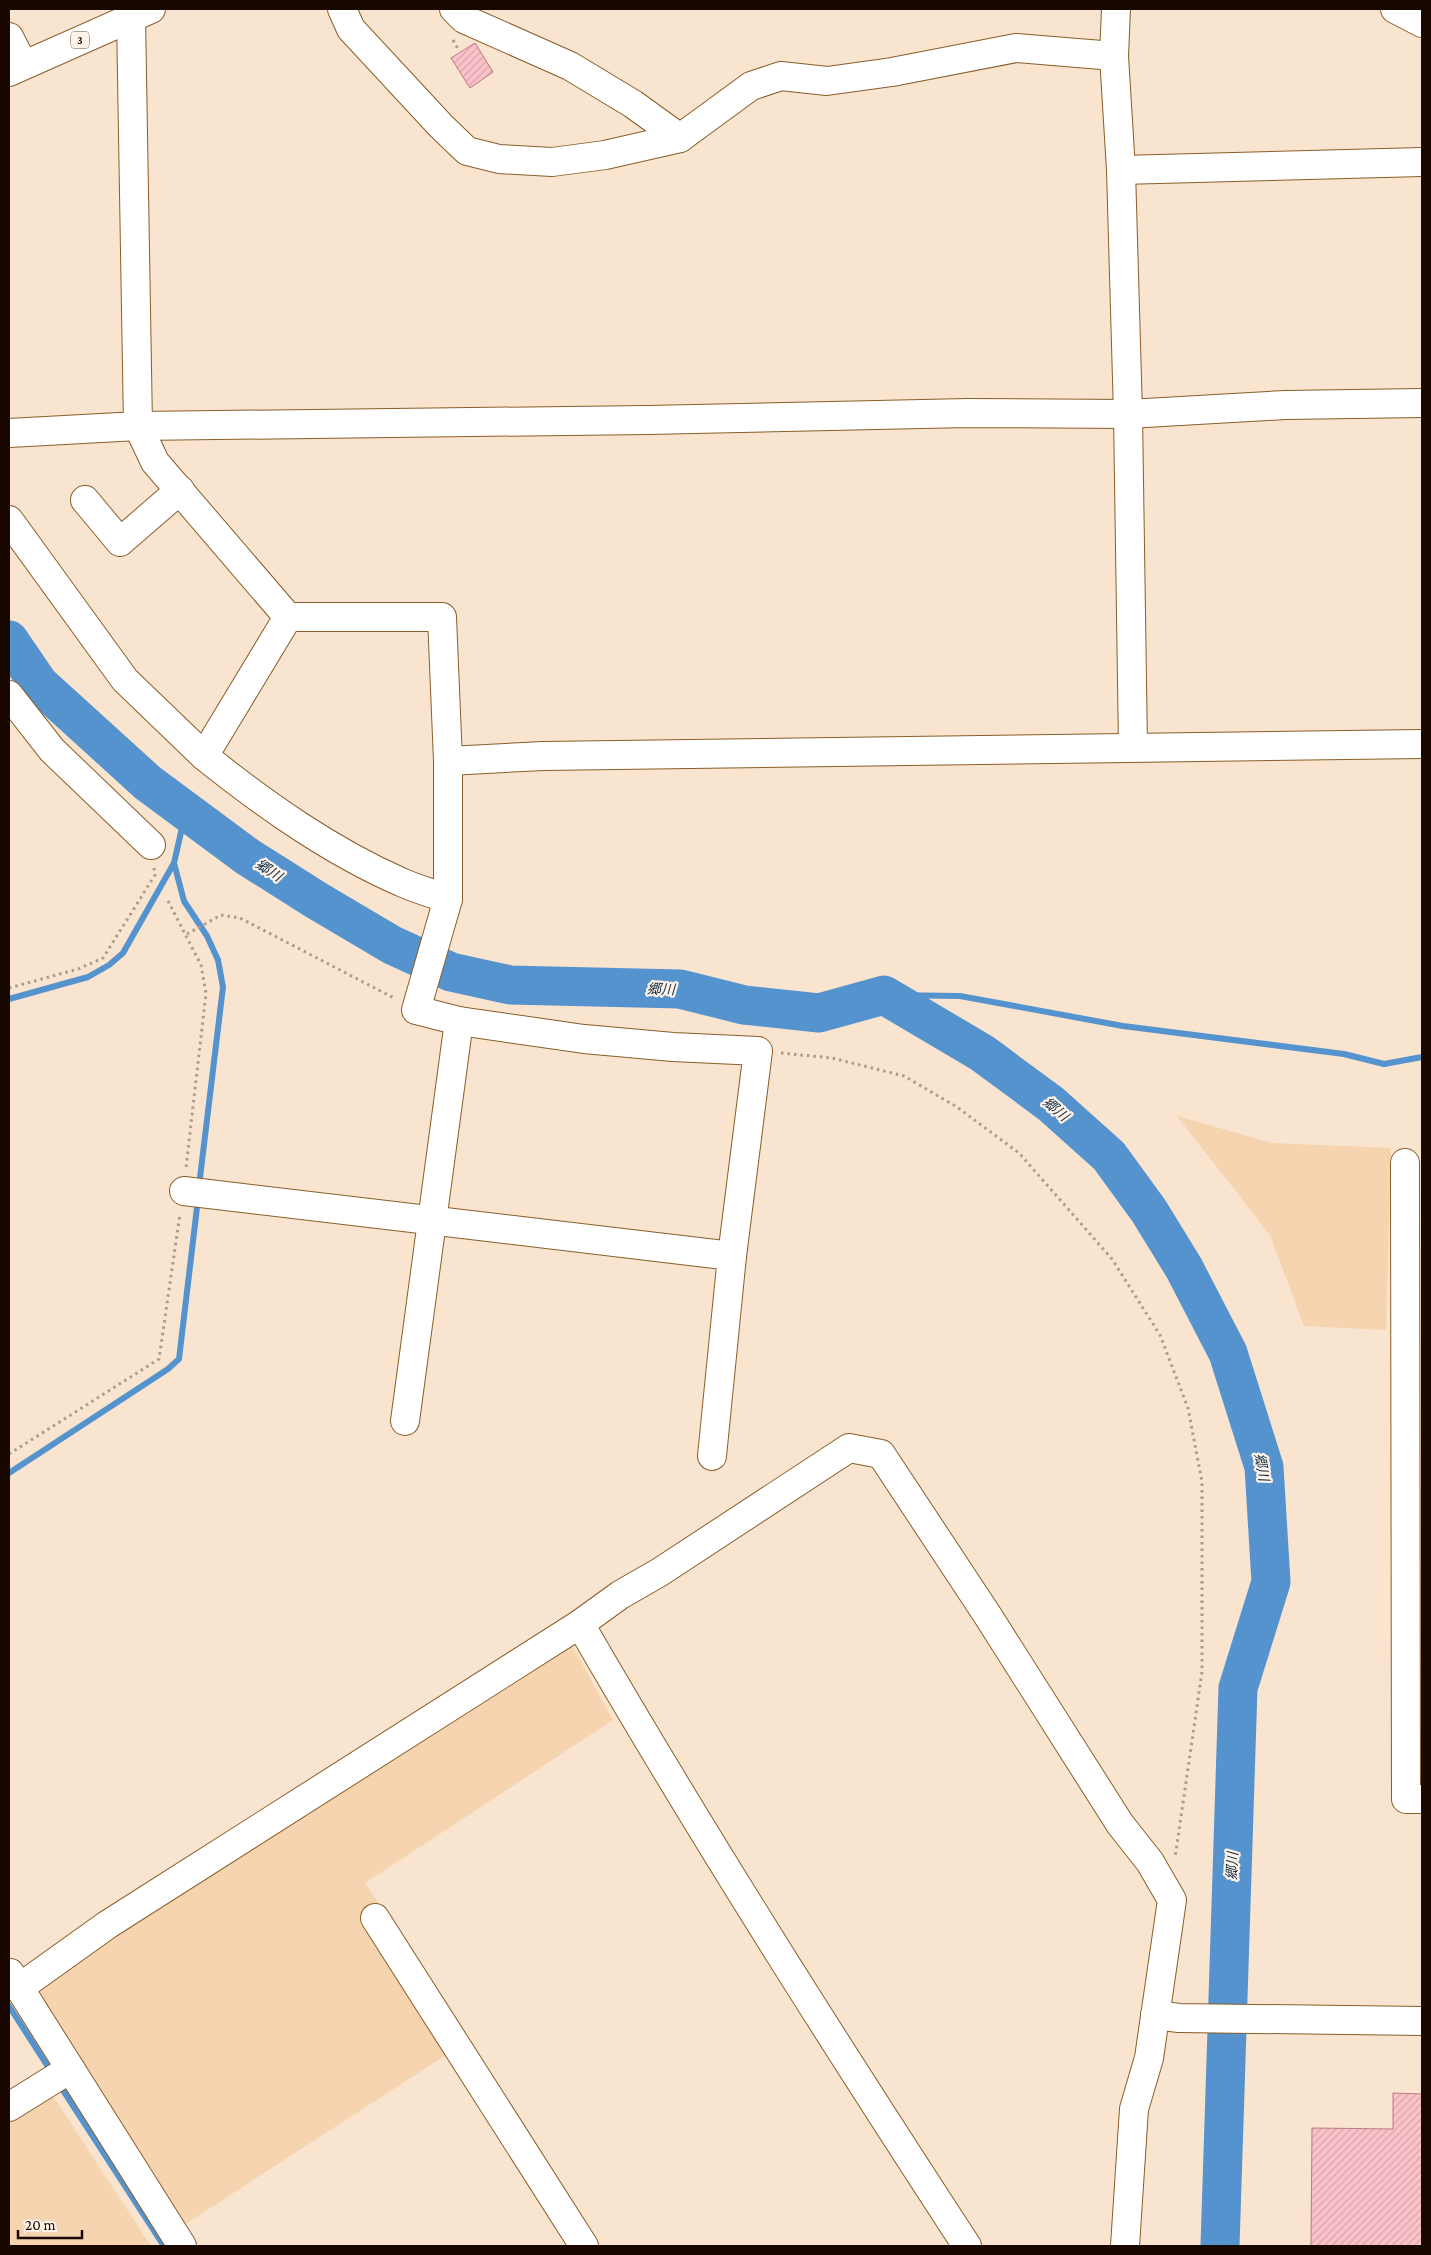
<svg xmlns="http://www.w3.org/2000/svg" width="1431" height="2255" font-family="'Crimson Pro','Noto Sans JP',serif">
	<defs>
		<pattern id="water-ripples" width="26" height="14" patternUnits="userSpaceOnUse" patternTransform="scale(1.25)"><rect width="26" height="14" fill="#5493ce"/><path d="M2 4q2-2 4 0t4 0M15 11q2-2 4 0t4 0" fill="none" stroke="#4576a5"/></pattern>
		<pattern id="building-hatch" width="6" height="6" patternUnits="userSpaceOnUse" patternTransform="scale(1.25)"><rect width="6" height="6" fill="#fbc2ca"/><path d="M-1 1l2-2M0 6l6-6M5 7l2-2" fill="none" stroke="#d6a5ac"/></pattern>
	</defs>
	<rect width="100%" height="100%" fill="#f8e4cf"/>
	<g fill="#f6d4af">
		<path d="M 1177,1116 L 1272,1143 L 1391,1148 L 1386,1330 L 1304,1326 L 1270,1235 Z"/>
		<path d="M 568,1638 L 613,1720 L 365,1883 L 469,2040 L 181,2227 L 31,1992 L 299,1817 Z"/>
		<path d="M 51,2093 L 151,2246 L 9,2246 L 9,2122 Z"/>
	</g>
	<path fill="url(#water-ripples)" d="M 9,633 L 36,676 L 9,642 Z"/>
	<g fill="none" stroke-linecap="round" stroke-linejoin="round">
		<g stroke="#5493ce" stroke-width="6">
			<path d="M 174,863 L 184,901 L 207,936 L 218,960 L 223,987 L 199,1186"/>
			<path d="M 884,995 L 960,996 L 1123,1026 L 1344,1054 L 1384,1064 L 1422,1057"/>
			<path d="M 9,999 L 88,977 L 109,965 L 123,953 L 174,863 L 186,810"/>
			<path d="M 9,1473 L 168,1369 L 179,1359 L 198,1199"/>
			<path d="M 9,2006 L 52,2073"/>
			<path d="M 59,2084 L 164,2246"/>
		</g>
		<path stroke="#5493ce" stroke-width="39" d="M 9,640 L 39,684 L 148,783 L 248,857 L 316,900 L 392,945 L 451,972 L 510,985 L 680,989 L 744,1005 L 819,1013 L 884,995 L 982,1053 L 1051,1104 L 1109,1156 L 1149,1211 L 1184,1268 L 1228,1353 L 1264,1467 L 1271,1582 L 1238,1688 L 1220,2246"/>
	</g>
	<g fill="url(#building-hatch)" stroke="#be7884">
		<path d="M 475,43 L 493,72 L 470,88 L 451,58 Z"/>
		<path d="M 1393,2093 L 1422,2094 L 1422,2246 L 1311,2246 L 1312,2128 L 1393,2129 Z"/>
	</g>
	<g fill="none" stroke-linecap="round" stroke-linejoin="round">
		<g stroke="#895e29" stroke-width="30">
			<g id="minor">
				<path d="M 342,9 L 351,29 L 441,126 L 467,151 L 499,159 L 552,162 L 605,155 L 680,138 L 751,86 L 781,76 L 827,81 L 892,72 L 1016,48 L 1114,56"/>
				<path d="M 454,9 L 464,19 L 570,66 L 633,104 L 680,138"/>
				<path d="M 1116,9 L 1114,56 L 1121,170 L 1128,414 L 1133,747"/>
				<path d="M 1395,9 L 1422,23"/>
				<path d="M 131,17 L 138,426 L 155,462 L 288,617 L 442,617 L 448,761 L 448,899 L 416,1010 L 459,1021 L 405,1421"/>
				<path d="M 9,37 L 23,64"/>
				<path d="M 1121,170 L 1422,162"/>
				<path d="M 9,433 L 138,426 L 648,420 L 968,413 L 1128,414 L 1285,405 L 1422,403"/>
				<path d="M 85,500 L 120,542 L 180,490"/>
				<path d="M 9,520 L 125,680 L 204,756"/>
				<path d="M 288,617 L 204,756 C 264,804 330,851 401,882 C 416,889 432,893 448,899"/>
				<path d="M 9,695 L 52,750 L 151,845"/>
				<path d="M 448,761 L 543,756 L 1422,744"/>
				<path d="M 459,1021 L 584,1039 L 673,1047 L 758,1051 L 732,1256"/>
				<path d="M 1405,1163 L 1406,1799 L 1422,1799"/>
				<path d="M 184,1191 L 732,1256 L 712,1456"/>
				<path d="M 580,1624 C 702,1835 834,2042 967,2246"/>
				<path d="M 375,1918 L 584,2246"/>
				<path d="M 10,1973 L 182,2246"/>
				<path d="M 19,1988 L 107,1925 L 580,1624 L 620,1595 L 660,1572 L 849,1448 L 881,1454 L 988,1616 L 1120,1824 L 1150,1862 L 1172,1900 L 1149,2058 L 1134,2109 L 1125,2246"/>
				<path d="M 1155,2015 L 1179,2018 L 1422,2021"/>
				<path d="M 9,2107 L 70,2069"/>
			</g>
		</g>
		<g stroke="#895e29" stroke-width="30">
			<path id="major" d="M 9,72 L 151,9"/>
		</g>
		<g stroke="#ad9a8a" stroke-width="3" stroke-dasharray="2.5 4" stroke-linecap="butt">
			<path d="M 453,40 L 458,49"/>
			<path d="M 168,901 L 201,965 L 206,993 L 186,1168"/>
			<path d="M 187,934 L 221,915 L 240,918 L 394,998"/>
			<path d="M 9,988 L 78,969 L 103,958 L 155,875 L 154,868"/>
			<path d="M 781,1053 L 832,1058 L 904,1076 L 957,1107 L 1019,1153 L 1112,1259 L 1160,1335 L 1188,1408 L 1202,1482 L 1202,1672 L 1175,1858"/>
			<path d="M 9,1454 L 159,1359 L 180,1214"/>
		</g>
		<use href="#minor" stroke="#fff" stroke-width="28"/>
		<use href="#major" stroke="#fff" stroke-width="28"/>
	</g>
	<g text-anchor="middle" stroke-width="4.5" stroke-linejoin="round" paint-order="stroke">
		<rect fill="#fef3e9" stroke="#5d4e46" stroke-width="1" x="71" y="31.5" width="18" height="17" rx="4"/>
		<g font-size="11" font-weight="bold" fill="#180800">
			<text x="80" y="44">3</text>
		</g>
		<g font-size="14" font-style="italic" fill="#102b43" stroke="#fef3e9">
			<text transform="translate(269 870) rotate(32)" y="5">郷川</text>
			<text transform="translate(661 989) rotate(2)" y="5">郷川</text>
			<text transform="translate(1056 1109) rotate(40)" y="5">郷川</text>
			<text transform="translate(1262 1467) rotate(79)" y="5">郷川</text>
			<text transform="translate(1232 1866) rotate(-88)" y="5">郷川</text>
		</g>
	</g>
	<rect width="1431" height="2255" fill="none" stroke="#180800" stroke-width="20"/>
	<path d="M18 2230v8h64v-8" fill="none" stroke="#180800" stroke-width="2.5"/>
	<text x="25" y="2230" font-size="15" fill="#180800" stroke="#fef3e9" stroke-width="4" paint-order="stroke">20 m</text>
</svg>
